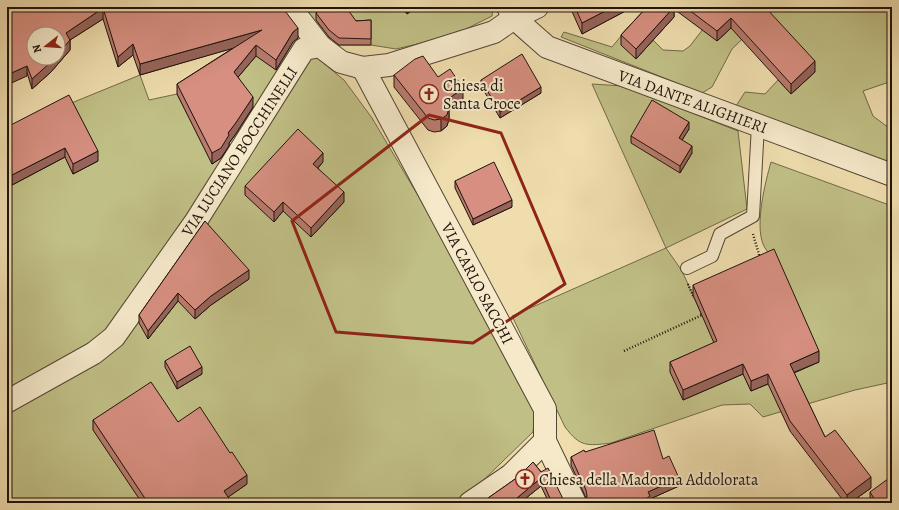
<svg xmlns="http://www.w3.org/2000/svg" width="899" height="510" font-family="Alegreya,serif">
	<rect width="100%" height="100%" fill="#efddae"/>
	<filter id="stains"><feTurbulence type="fractalNoise" baseFrequency=".005" numOctaves="4"/><feColorMatrix values="0 0 0 0 .2 0 0 0 0 .09 0 0 0 0 .02 0 0 0 .5 -.17"/></filter>
	<radialGradient id="worn" r=".72"><stop offset=".6" stop-color="#630" stop-opacity="0"/><stop offset="1" stop-color="#630" stop-opacity=".3"/></radialGradient>
	<g fill="#c0bf85" stroke="#706949">
		<path d="M 301,7 L 493,7 L 492,16 L 464,30 L 422,43 L 396,49 L 371,45 L 334,45 Z"/>
		<path d="M 720,7 L 892,7 L 892,81 L 863,91 L 873,116 L 889,128 L 887,165 L 736,106 L 745,92 L 765,94 L 778,80 L 791,94 L 765,17 L 732,49 L 712,87 L 702,93 L 561,37 L 564,32 L 612,47 L 631,24 L 639,26 L 663,50 L 683,51 L 690,46 Z"/>
		<path d="M 311,53 L 344,80 L 372,118 L 426,209 L 500,345 L 535,414 L 533,432 L 467,496 L 457,503 L 7,503 L 7,175 L 12,185 L 65,157 L 73,174 L 69,104 L 140,75 L 149,100 L 177,94 L 187,113 L 255,55 L 278,71 Z"/>
		<path d="M 592,84 L 623,86 L 738,131 L 747,209 L 666,248 L 682,271 L 702,315 L 743,374 L 751,391 L 774,260 C 770,255 765,249 763,244 C 755,224 765,183 771,162 L 892,206 L 892,382 L 855,390 L 763,417 L 750,404 L 722,405 L 611,443 C 587,446 580,447 565,427 L 512,316 L 666,248 Z"/>
	</g>
	<g fill="none" stroke-linecap="round" stroke-linejoin="round">
		<g stroke="#544635" stroke-width="14">
			<path id="service" d="M 687,268 L 712,256 L 720,234 L 753,216 L 758,125"/>
		</g>
		<g stroke="#544635" stroke-width="24">
			<g id="minor">
				<path d="M 290,7 L 320,46"/>
				<path d="M 363,68 L 545,409 L 545,441 L 575,503"/>
				<path d="M 8,401 L 94,353 L 114,337 L 196,221 L 304,49 L 320,46 L 341,62 L 363,68 L 389,65 L 494,32 L 514,18 L 537,7"/>
				<path d="M 470,503 L 511,475 L 545,441"/>
			</g>
		</g>
		<g stroke="#544635" stroke-width="24">
			<path id="tertiary" d="M 508,7 L 514,18 L 547,47 L 892,175"/>
		</g>
		<g stroke="#20130d" stroke-width="2.5" stroke-dasharray="1 2" stroke-linecap="butt">
			<path d="M 753,234 L 760,258"/>
			<path d="M 688,284 L 694,298"/>
			<path d="M 624,351 L 702,315 L 701,313"/>
		</g>
		<use href="#service" stroke="#f5e9ca" stroke-width="12"/>
		<use href="#minor" stroke="#f5e9ca" stroke-width="22"/>
		<use href="#tertiary" stroke="#f5e9ca" stroke-width="22"/>
	</g>
	<g fill="#b87b6e" stroke="#20130d">
		<path d="M 7,7 L 282,7 L 298,38 L 293,42 L 276,70 L 256,56 L 238,77 L 253,107 L 235,135 L 229,143 L 229,146 L 221,158 L 212,164 L 177,94 L 177,84 L 233,48 L 140,75 L 133,55 L 118,67 L 103,19 L 70,40 L 70,50 L 51,72 L 32,89 Z"/>
		<path d="M 402,7 L 416,7 L 407,14 Z"/>
		<path d="M 570,7 L 633,7 L 582,34 Z"/>
		<path d="M 647,7 L 765,7 L 815,72 L 791,94 L 731,28 L 717,41 L 674,9 L 674,17 L 636,59 L 621,45 L 621,35 Z"/>
		<path d="M 316,13 L 356,21 L 371,20 L 371,45 L 339,45 L 329,37 L 316,20 Z"/>
		<path d="M 394,75 L 438,77 L 463,99 L 449,110 L 449,119 L 447,126 L 441,131 L 434,132 L 428,130 L 394,87 Z"/>
		<path d="M 481,80 L 541,93 L 500,118 L 481,86 Z"/>
		<path d="M 7,127 L 98,161 L 73,174 L 65,157 L 12,185 L 7,175 Z"/>
		<path d="M 689,129 L 682,140 L 692,153 L 680,173 L 631,143 L 631,136 Z"/>
		<path d="M 323,162 L 318,168 L 344,202 L 311,237 L 283,211 L 274,222 L 245,195 L 245,186 Z"/>
		<path d="M 455,181 L 512,207 L 473,225 L 455,188 Z"/>
		<path d="M 205,221 L 249,279 L 211,305 L 195,319 L 178,301 L 148,339 L 139,323 L 139,315 Z"/>
		<path d="M 693,285 L 819,362 L 794,373 L 825,437 L 871,488 L 850,503 L 845,503 L 790,431 L 768,384 L 751,391 L 743,374 L 683,400 L 670,372 L 670,362 L 714,343 L 693,295 Z"/>
		<path d="M 165,361 L 202,374 L 177,389 L 165,367 Z"/>
		<path d="M 93,420 L 178,422 L 247,484 L 228,497 L 232,503 L 142,503 L 93,430 Z"/>
		<path d="M 585,452 L 663,459 L 679,486 L 650,499 L 650,503 L 586,502 L 586,498 L 571,465 L 571,457 Z"/>
		<path d="M 533,462 L 566,503 L 549,503 L 541,486 L 520,503 L 481,503 L 518,477 Z"/>
		<path d="M 870,492 L 892,503 L 873,503 L 870,499 Z"/>
	</g>
	<g fill="#96645a" stroke="#20130d">
		<path d="M 407,7 L 416,7 L 407,14 Z"/>
		<path d="M 613,7 L 633,7 L 582,34 L 582,23 Z"/>
		<path d="M 674,7 L 674,17 L 636,59 L 636,49 Z"/>
		<path d="M 103,8 L 103,19 L 70,40 L 70,50 L 51,72 L 32,89 L 32,79 L 54,58 L 58,58 L 58,54 L 66,33 Z"/>
		<path d="M 731,18 L 731,28 L 717,41 L 717,31 Z"/>
		<path d="M 298,28 L 298,38 L 293,42 L 276,70 L 276,60 L 293,32 Z"/>
		<path d="M 262,30 L 262,40 L 140,75 L 140,64 Z"/>
		<path d="M 133,44 L 133,55 L 118,67 L 118,57 Z"/>
		<path d="M 256,45 L 256,56 L 234,82 L 234,72 Z"/>
		<path d="M 815,61 L 815,72 L 791,94 L 791,84 Z"/>
		<path d="M 27,66 L 27,76 L 7,85 L 7,75 Z"/>
		<path d="M 541,87 L 541,93 L 500,118 L 500,112 Z"/>
		<path d="M 463,88 L 463,99 L 449,110 L 449,119 L 447,126 L 441,131 L 441,119 L 447,100 Z"/>
		<path d="M 253,97 L 253,107 L 235,135 L 229,143 L 229,146 L 221,158 L 212,164 L 212,153 L 228,133 Z"/>
		<path d="M 689,122 L 689,129 L 679,145 L 679,138 Z"/>
		<path d="M 692,146 L 692,153 L 680,173 L 680,166 Z"/>
		<path d="M 65,148 L 65,157 L 12,185 L 12,175 Z"/>
		<path d="M 98,151 L 98,161 L 73,174 L 73,164 Z"/>
		<path d="M 323,153 L 323,162 L 313,173 L 313,164 Z"/>
		<path d="M 344,192 L 344,202 L 311,237 L 311,228 Z"/>
		<path d="M 512,200 L 512,207 L 473,225 L 473,219 Z"/>
		<path d="M 283,202 L 283,211 L 274,222 L 274,212 Z"/>
		<path d="M 249,270 L 249,279 L 211,305 L 195,319 L 195,310 L 211,296 Z"/>
		<path d="M 178,293 L 178,301 L 148,339 L 148,331 Z"/>
		<path d="M 819,351 L 819,362 L 790,374 L 790,364 Z"/>
		<path d="M 743,364 L 743,374 L 683,400 L 683,390 Z"/>
		<path d="M 202,367 L 202,374 L 177,389 L 177,382 Z"/>
		<path d="M 768,374 L 768,384 L 751,391 L 751,381 Z"/>
		<path d="M 247,475 L 247,484 L 224,500 L 224,491 Z"/>
		<path d="M 871,477 L 871,488 L 850,503 L 847,503 L 847,495 Z"/>
		<path d="M 541,478 L 541,486 L 520,503 L 511,503 Z"/>
		<path d="M 679,478 L 679,486 L 650,499 L 650,503 L 640,503 L 648,492 Z"/>
	</g>
	<g fill="#d68f80" stroke="#20130d">
		<path d="M 7,7 L 282,7 L 298,28 L 293,32 L 276,60 L 256,45 L 234,72 L 253,97 L 235,124 L 228,133 L 229,135 L 221,148 L 212,153 L 177,84 L 262,30 L 140,64 L 133,44 L 118,57 L 103,8 L 66,33 L 70,40 L 58,54 L 58,34 L 34,34 L 34,58 L 54,58 L 51,62 L 32,79 L 27,66 L 7,75 Z"/>
		<path d="M 323,7 L 346,7 L 356,21 L 371,20 L 371,39 L 339,38 L 329,30 L 316,13 Z"/>
		<path d="M 575,7 L 613,7 L 582,23 Z"/>
		<path d="M 647,7 L 674,7 L 636,49 L 621,35 Z"/>
		<path d="M 685,7 L 765,7 L 815,61 L 791,84 L 731,18 L 717,31 Z"/>
		<path d="M 522,54 L 541,87 L 500,112 L 481,80 Z"/>
		<path d="M 423,56 L 438,77 L 450,69 L 463,88 L 447,100 L 449,108 L 447,115 L 441,119 L 434,120 L 428,118 L 394,75 L 415,59 Z"/>
		<path d="M 69,95 L 98,151 L 73,164 L 65,148 L 12,175 L 7,166 L 7,127 Z"/>
		<path d="M 652,100 L 689,122 L 679,138 L 692,146 L 680,166 L 631,136 Z"/>
		<path d="M 298,129 L 323,153 L 313,164 L 344,192 L 311,228 L 283,202 L 274,212 L 245,186 Z"/>
		<path d="M 494,162 L 512,200 L 473,219 L 455,181 Z"/>
		<path d="M 205,221 L 249,270 L 211,296 L 195,310 L 178,293 L 148,331 L 139,315 Z"/>
		<path d="M 774,249 L 819,351 L 790,364 L 825,437 L 835,430 L 871,477 L 847,495 L 790,421 L 768,374 L 751,381 L 743,364 L 683,390 L 670,362 L 717,341 L 693,285 Z"/>
		<path d="M 190,346 L 202,367 L 177,382 L 165,361 Z"/>
		<path d="M 151,382 L 178,422 L 200,407 L 230,453 L 232,452 L 247,475 L 224,491 L 232,503 L 148,503 L 93,420 Z"/>
		<path d="M 654,430 L 663,459 L 669,456 L 679,478 L 648,492 L 650,496 L 640,503 L 584,503 L 586,502 L 587,496 L 586,490 L 571,457 L 584,450 L 585,452 Z"/>
		<path d="M 533,462 L 541,472 L 548,468 L 564,501 L 566,503 L 552,503 L 541,478 L 511,503 L 481,503 L 518,477 Z"/>
		<path d="M 892,476 L 892,503 L 877,503 L 870,492 Z"/>
	</g>
	<path fill="none" stroke="#8f2418" stroke-width="3" stroke-linejoin="round" d="M 429,115 L 501,133 L 565,284 L 473,343 L 336,332 L 292,221 Z"/>
	<defs>
		<g id="church-ring" transform="scale(1)"><circle r="9.5" fill="#f5e9ca" stroke="#8f2418" stroke-width="1.5"/><path d="M-1.2-6h2.4v3.5h3.3v2.4h-3.3V6h-2.4V-.1h-3.3v-2.4h3.3Z" fill="#8f2418"/></g>
	</defs>
	<g fill-rule="evenodd">
		<use href="#church-ring" x="429" y="94"/>
		<use href="#church-ring" x="525" y="479"/>
	</g>
	<g text-anchor="middle" stroke-width="4" stroke-linejoin="round" paint-order="stroke">
		<g font-size="16" fill="#20130d" stroke="#f5e9ca" text-anchor="start">
			<text x="443" y="91">Chiesa di<tspan x="443" dy="18">Santa Croce</tspan></text>
			<text x="539" y="485">Chiesa della Madonna Addolorata</text>
		</g>
		<g font-size="16" fill="#20130d" stroke="#f5e9ca">
			<text transform="translate(693 101) rotate(20)" y="6">VIA DANTE ALIGHIERI</text>
			<text transform="translate(239 151) rotate(-57)" y="6">VIA LUCIANO BOCCHINELLI</text>
			<text transform="translate(478 283) rotate(62)" y="6">VIA CARLO SACCHI</text>
		</g>
	</g>
	<rect width="899" height="510" fill="none" stroke="#efddae" stroke-width="24"/>
	<rect x="8" y="8" width="883" height="494" fill="none" stroke="#20130d" stroke-width="2"/>
	<rect x="12" y="12" width="875" height="486" fill="none" stroke="#20130d"/>
	<g transform="translate(46 46) rotate(253)"><circle r="19" fill="#f5e9ca" stroke="#a0937e"/>
	<path d="M0-3L7 15L0 10L-7 15Z" fill="#8f2418"/>
	<text y="-6" font-size="11" font-weight="bold" text-anchor="middle" fill="#20130d">N</text>
	</g>
	<rect width="100%" height="100%" filter="url(#stains)"/>
	<rect width="100%" height="100%" fill="url(#worn)"/>
</svg>
